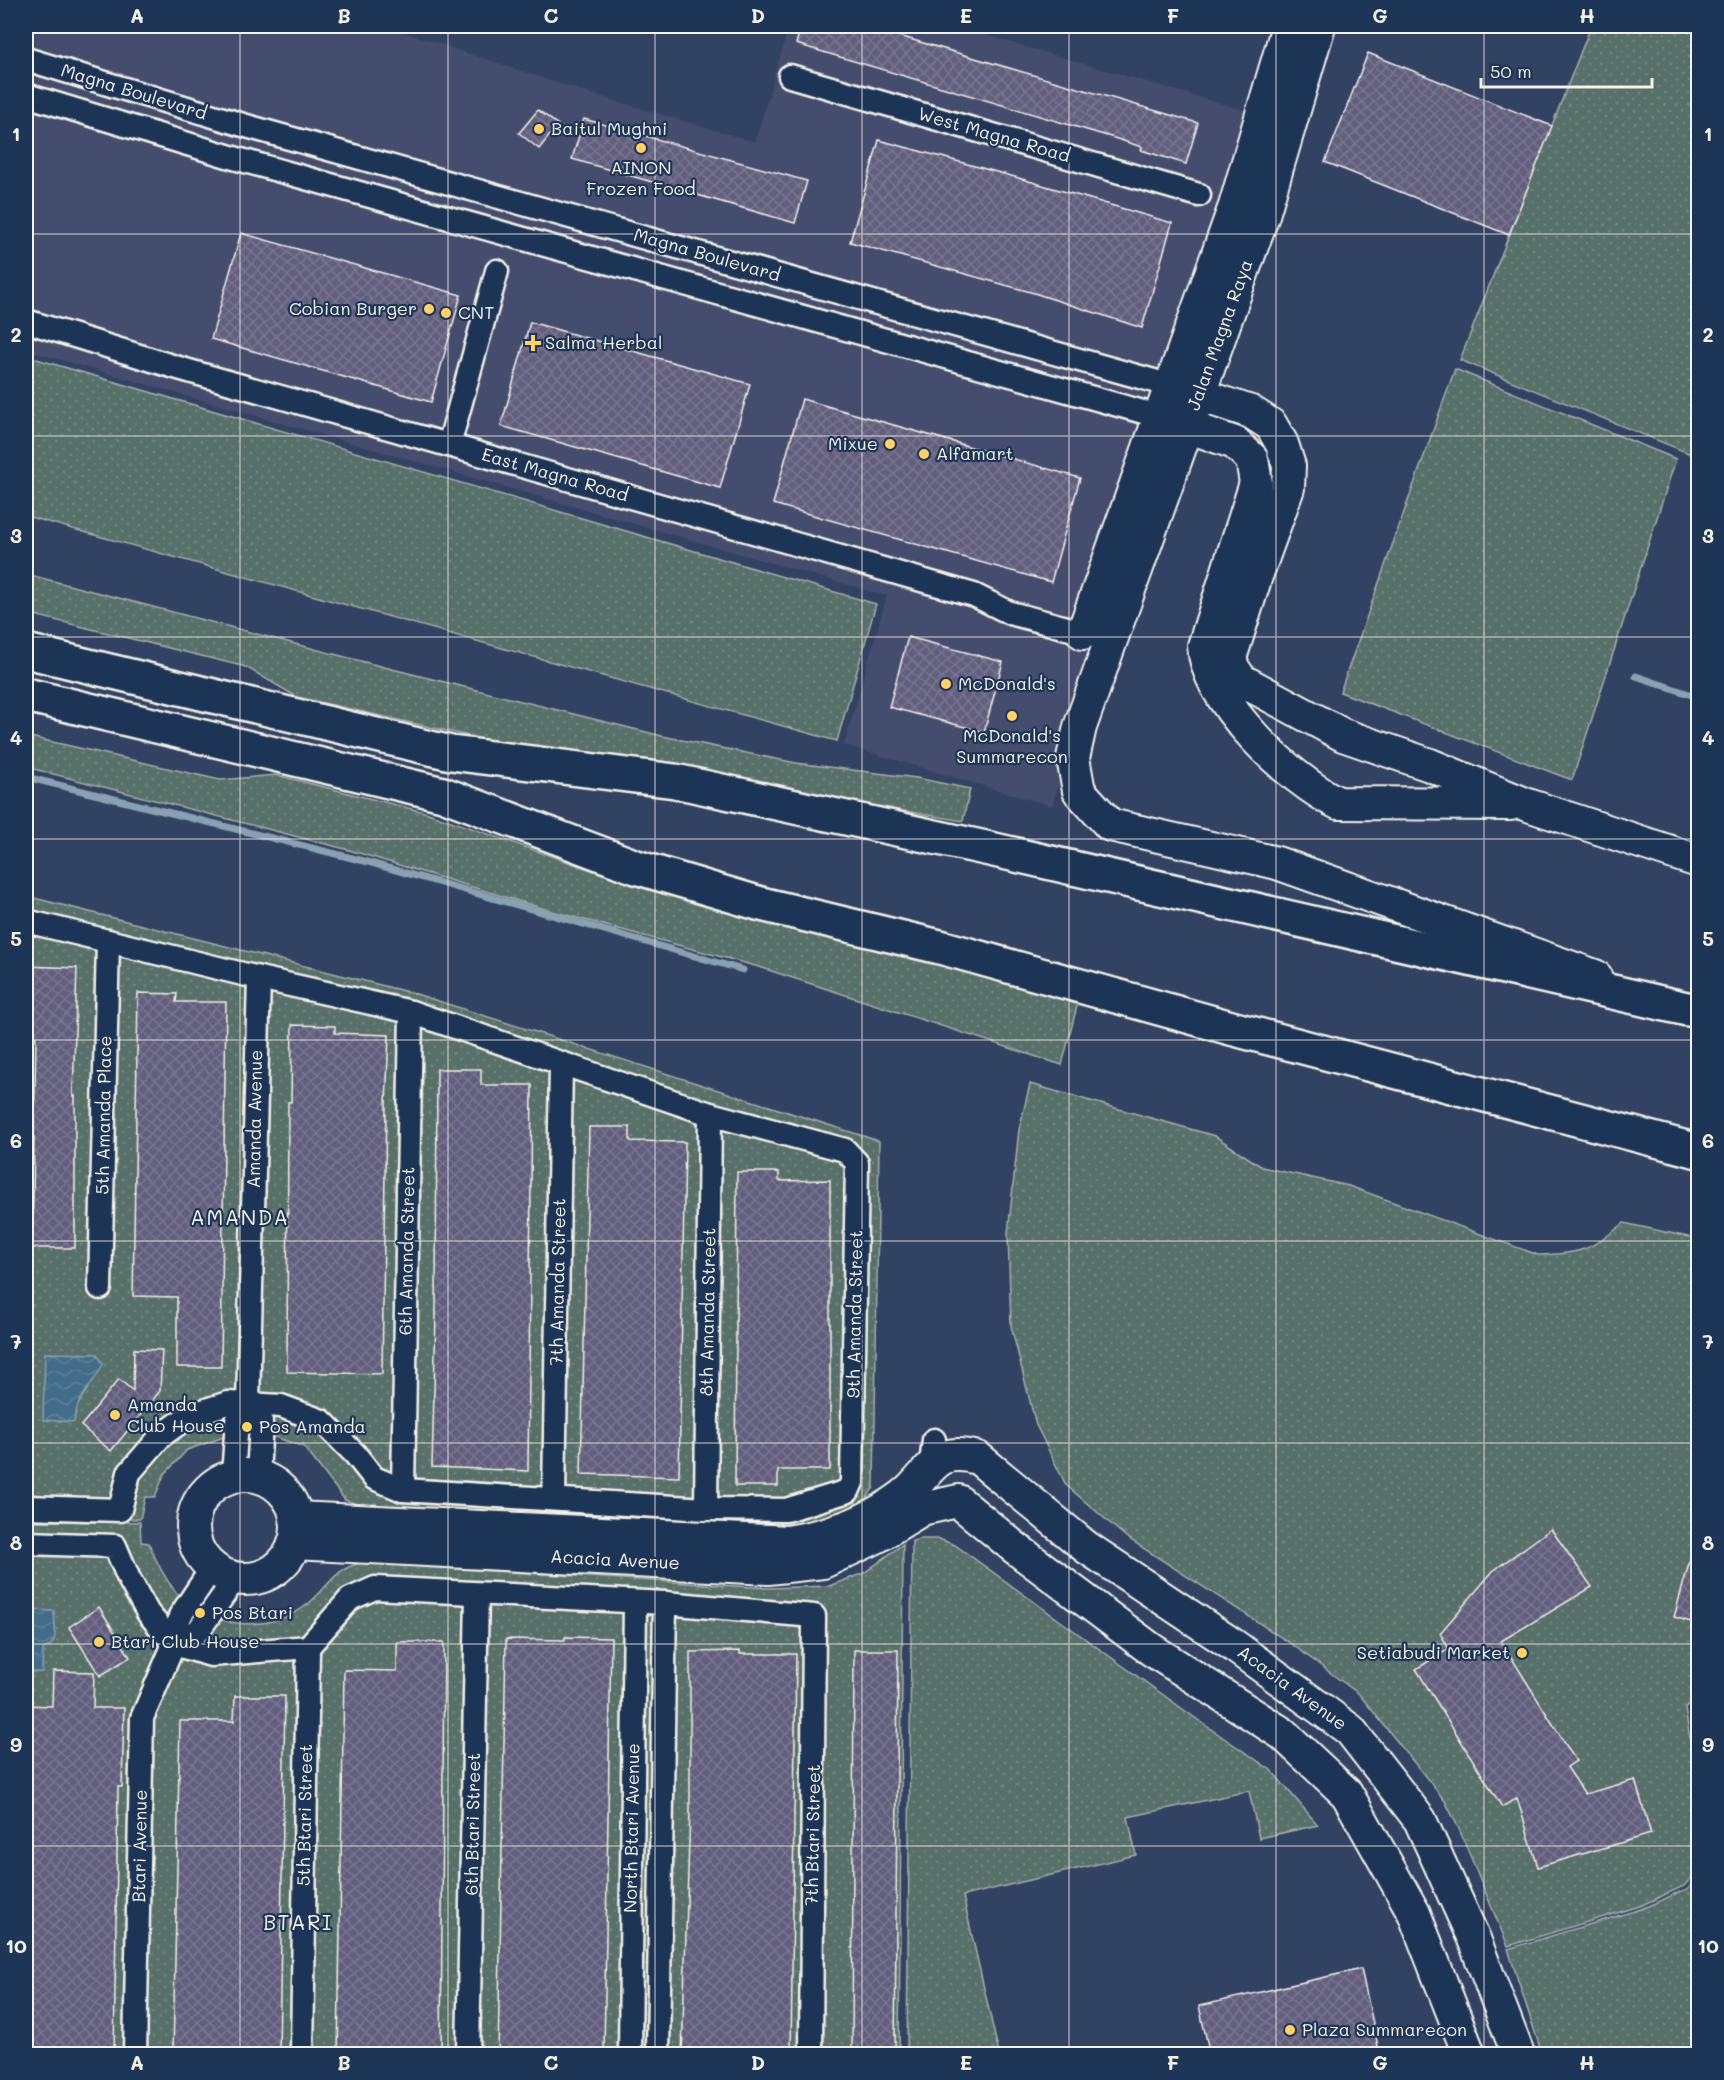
<svg xmlns="http://www.w3.org/2000/svg" width="1724" height="2080" font-family="Mali,sans-serif">
	<defs>
		<pattern id="grass-dots" width="8" height="8" patternUnits="userSpaceOnUse" patternTransform="scale(1.5)"><rect width="8" height="8" fill="#586f6b"/><path d="M2 2h.1M6 6h.1" fill="none" stroke="#718480" stroke-width="1.8" stroke-linecap="round"/></pattern>
		<pattern id="water-waves" width="16" height="10" patternUnits="userSpaceOnUse" patternTransform="scale(1.5)"><rect width="16" height="10" fill="#426c8a"/><path d="M0 5q4-4 8 0t8 0" fill="none" stroke="#5e819a"/></pattern>
		<pattern id="building-cross-hatch" width="8" height="8" patternUnits="userSpaceOnUse" patternTransform="scale(1.5)"><rect width="8" height="8" fill="#625f7e"/><path d="M0 0l8 8M0 8l8-8" fill="none" stroke="#797690"/></pattern>
	</defs>
	<rect width="100%" height="100%" fill="#324263"/>
	<filter id="ink" filterUnits="userSpaceOnUse"><feTurbulence type="fractalNoise" baseFrequency=".0167" numOctaves="2"/><feDisplacementMap in="SourceGraphic" scale="12" xChannelSelector="R" yChannelSelector="G"/><feConvolveMatrix kernelMatrix="1 2 1 2 8 2 1 2 1" color-interpolation-filters="sRGB"/></filter>
	<g filter="url(#ink)">
		<path fill="#444e6e" d="M 26,26 L 386,26 L 582,91 L 755,142 L 789,26 L 954,26 L 1254,113 L 1052,806 L 844,745 L 887,596 L 26,350 Z"/>
		<g fill="url(#grass-dots)" stroke="#a6b0aa" stroke-width="1.5">
			<path d="M 1591,26 L 1698,26 L 1698,457 L 1460,360 Z"/>
			<path d="M 26,356 L 876,604 L 837,741 L 26,516 Z"/>
			<path d="M 1455,369 L 1676,459 L 1572,780 L 1340,692 Z"/>
			<path d="M 26,574 L 384,667 L 662,736 L 796,763 L 917,778 L 970,789 L 963,821 L 487,740 L 297,697 L 246,667 L 26,613 Z"/>
			<path d="M 26,736 L 220,780 L 276,775 L 428,813 L 617,879 L 871,937 L 1079,998 L 1062,1065 L 759,967 L 552,911 L 349,850 L 26,767 Z"/>
			<path d="M 26,896 L 416,994 L 879,1141 L 874,1487 L 860,1508 L 811,1525 L 766,1529 L 360,1505 L 345,1500 L 304,1447 L 260,1432 L 235,1433 L 187,1450 L 164,1475 L 155,1497 L 145,1497 L 140,1519 L 26,1518 Z"/>
			<path d="M 1030,1084 L 1215,1136 L 1262,1167 L 1349,1186 L 1538,1255 C 1581,1254 1591,1250 1624,1223 L 1698,1239 L 1698,1690 L 1685,1709 L 1698,1785 L 1698,1871 L 1684,1886 L 1640,1906 L 1508,1946 L 1459,1829 L 1445,1801 L 1359,1694 L 1290,1643 L 1126,1537 L 1066,1485 L 1036,1425 L 1011,1326 L 1008,1233 L 1019,1130 Z"/>
			<path d="M 26,1521 L 140,1522 L 141,1542 L 149,1543 C 156,1561 163,1576 175,1591 C 209,1629 269,1635 308,1604 C 329,1587 333,1569 361,1563 L 768,1588 L 829,1586 L 864,1573 L 903,1544 L 899,2054 L 26,2054 Z"/>
			<path d="M 921,1539 L 939,1539 L 955,1545 L 1205,1725 L 1271,1770 L 1318,1825 L 1259,1838 L 1249,1791 L 1128,1817 L 1136,1855 L 963,1896 L 999,2054 L 907,2054 L 912,1541 Z"/>
			<path d="M 1698,1876 L 1698,2054 L 1542,2054 L 1508,1949 L 1641,1909 L 1687,1889 Z"/>
		</g>
		<g fill="url(#water-waves)" stroke="#89a1b0" stroke-width="1.5">
			<path d="M 45,1353 L 97,1354 L 103,1364 C 93,1386 76,1397 74,1422 L 43,1420 Z"/>
			<path d="M 26,1610 L 54,1611 C 54,1625 61,1644 43,1649 L 42,1672 L 26,1672 Z"/>
		</g>
		<g fill="none" stroke-linecap="round" stroke-linejoin="round">
			<g stroke="#89a1b0" stroke-width="7">
				<path d="M 1636,676 L 1698,697"/>
				<path d="M 26,777 L 364,861 L 743,970"/>
			</g>
		</g>
		<g fill="url(#building-cross-hatch)" stroke="#f4f1e8" stroke-width="1.5">
			<path d="M 801,26 L 865,26 L 1198,123 L 1186,164 L 1141,150 L 1142,147 L 1114,138 L 796,44 Z"/>
			<path d="M 1368,53 L 1552,126 L 1509,235 L 1325,162 Z"/>
			<path d="M 538,110 L 558,125 L 539,149 L 519,133 Z"/>
			<path d="M 584,119 L 807,181 L 795,223 L 572,159 Z"/>
			<path d="M 879,140 L 1015,177 L 1172,223 L 1142,328 L 1034,293 L 850,242 Z"/>
			<path d="M 241,233 L 461,295 L 431,402 L 211,339 Z"/>
			<path d="M 530,322 L 750,384 L 720,488 L 501,426 Z"/>
			<path d="M 802,399 L 1080,478 L 1051,582 L 773,504 Z"/>
			<path d="M 908,637 L 1003,662 L 984,732 L 889,707 Z"/>
			<path d="M 26,966 L 77,968 L 73,1096 L 75,1096 L 75,1248 L 32,1248 L 36,1037 L 26,1037 Z"/>
			<path d="M 138,993 L 177,994 L 176,1002 L 226,1002 L 221,1367 L 177,1367 L 177,1297 L 133,1296 Z"/>
			<path d="M 292,1025 L 335,1026 L 335,1033 L 389,1035 L 386,1104 L 382,1374 L 287,1372 L 288,1102 L 291,1102 Z"/>
			<path d="M 437,1069 L 481,1069 L 481,1085 L 532,1085 L 528,1471 L 432,1467 L 436,1315 Z"/>
			<path d="M 589,1127 L 630,1127 L 630,1141 L 685,1142 L 679,1477 L 581,1474 Z"/>
			<path d="M 737,1172 L 779,1172 L 779,1181 L 830,1180 L 830,1470 L 778,1470 L 778,1486 L 735,1486 Z"/>
			<path d="M 134,1349 L 162,1350 L 160,1391 L 111,1451 L 81,1426 L 119,1379 L 133,1391 Z"/>
			<path d="M 1551,1529 L 1592,1587 L 1501,1641 L 1576,1761 L 1567,1767 L 1585,1794 L 1635,1780 L 1651,1834 L 1538,1867 L 1517,1798 L 1502,1807 L 1416,1669 L 1449,1649 L 1440,1633 L 1493,1571 Z"/>
			<path d="M 1693,1549 L 1698,1550 L 1698,1624 L 1674,1617 Z"/>
			<path d="M 99,1607 L 130,1657 L 100,1676 L 69,1627 Z"/>
			<path d="M 565,1637 L 611,1638 L 604,2055 L 498,2055 L 506,1639 L 565,1640 Z"/>
			<path d="M 397,1642 L 444,1642 L 441,2055 L 338,2055 L 344,1670 L 397,1671 Z"/>
			<path d="M 854,1650 L 898,1650 L 895,2055 L 852,2055 Z"/>
			<path d="M 740,1651 L 740,1654 L 796,1654 L 791,2055 L 682,2055 L 690,1810 L 690,1652 Z"/>
			<path d="M 53,1671 L 94,1672 L 93,1708 L 124,1708 L 122,1787 L 118,1787 L 114,2055 L 26,2055 L 26,1705 L 52,1706 Z"/>
			<path d="M 235,1696 L 285,1696 L 279,2055 L 173,2055 L 180,1721 L 234,1721 Z"/>
			<path d="M 1361,1969 L 1380,2055 L 1210,2055 L 1199,2006 Z"/>
		</g>
		<g fill="none" stroke-linecap="round" stroke-linejoin="round">
			<g stroke="#f4f1e8" stroke-width="27">
				<g id="street">
					<path d="M 26,59 L 243,125 L 1172,386"/>
					<path d="M 790,76 L 1199,195"/>
					<path d="M 26,95 L 234,158 L 1161,417"/>
					<path d="M 26,321 L 175,367 L 974,595 L 1010,613 L 1097,636"/>
					<path d="M 449,445 L 497,271"/>
					<path d="M 26,921 L 259,978 L 411,1012 L 710,1114 L 845,1150 L 857,1163 L 852,1482 L 848,1491 L 786,1510 L 706,1509 L 403,1490 L 374,1478 L 355,1454 L 322,1421 L 281,1406 L 228,1403 L 190,1415 L 161,1436 L 129,1473 L 120,1510 L 26,1507"/>
					<path d="M 100,1288 L 108,941"/>
					<path d="M 248,1404 L 259,978"/>
					<path d="M 248,1404 L 261,1422 L 258,1476"/>
					<path d="M 931,1464 L 934,1440"/>
					<path d="M 233,1476 L 237,1421 L 248,1404"/>
					<path d="M 403,1490 L 411,1012"/>
					<path d="M 554,1499 L 561,1064"/>
					<path d="M 706,1509 L 710,1114"/>
					<path d="M 26,1543 L 115,1546 L 129,1579 L 148,1613 L 174,1644 L 211,1655 L 308,1647 L 350,1599 L 375,1588 L 665,1603 L 814,1616 L 811,2054"/>
					<path d="M 174,1644 L 198,1631 L 235,1579"/>
					<path d="M 135,2054 L 142,1718 L 174,1644 L 180,1616 L 212,1568"/>
					<path d="M 302,2054 L 308,1647"/>
					<path d="M 468,2054 L 477,1594"/>
					<path d="M 630,2054 L 635,1602"/>
					<path d="M 658,2054 L 665,1603"/>
				</g>
			</g>
			<g stroke="#f4f1e8" stroke-width="36">
				<g id="secondary">
					<path d="M 1319,26 L 1263,215 L 1080,727 L 1073,758 L 1079,791 L 1110,825 L 1277,863 L 1595,976"/>
					<path d="M 1172,386 L 1251,412 L 1271,425 L 1282,444 L 1289,466 L 1288,488 L 1256,576 L 1231,655 L 1231,665 L 1241,680 L 1343,735 L 1430,765 L 1525,804 L 1698,861"/>
					<path d="M 1161,417 L 1235,443 L 1252,459 L 1256,483 L 1204,646 C 1207,702 1290,780 1338,803 L 1510,804"/>
					<path d="M 1083,633 L 1235,206 L 1288,26"/>
					<circle cx="245" cy="1527" r="52"/>
					<path d="M 296,1518 L 788,1542 C 817,1537 845,1530 871,1516 C 884,1509 899,1500 910,1490 C 934,1467 937,1447 978,1458 L 1086,1547 L 1233,1645 L 1350,1730 L 1420,1820 L 1474,1939 L 1518,2054"/>
					<path d="M 294,1543 L 768,1568 L 823,1562 L 876,1537 L 922,1509 L 958,1501 L 1014,1547 L 1152,1650 L 1283,1734 L 1347,1794 L 1414,1913 L 1469,2054"/>
				</g>
			</g>
			<g stroke="#f4f1e8" stroke-width="38">
				<g id="highway">
					<path d="M 26,651 L 451,753 L 675,781 L 990,849 L 1687,1009"/>
					<path d="M 26,695 L 443,794 L 636,867 L 761,904 L 944,948 L 1231,1028 L 1698,1151"/>
				</g>
			</g>
			<use href="#street" stroke="#1d3557" stroke-width="22"/>
			<use href="#secondary" stroke="#1d3557" stroke-width="32"/>
			<use href="#highway" stroke="#1d3557" stroke-width="33"/>
		</g>
	</g>
	<path fill="none" stroke="#f4f1e8" stroke-width="1.5" stroke-opacity="0.55" d="M 240,26 L 240,2054M 448,26 L 448,2054M 655,26 L 655,2054M 862,26 L 862,2054M 1069,26 L 1069,2054M 1276,26 L 1276,2054M 1484,26 L 1484,2054M 26,234 L 1698,234M 26,436 L 1698,436M 26,637 L 1698,637M 26,839 L 1698,839M 26,1040 L 1698,1040M 26,1241 L 1698,1241M 26,1443 L 1698,1443M 26,1644 L 1698,1644M 26,1846 L 1698,1846"/>
	<g fill="#ffd166" stroke="#1d3557" stroke-width="2">
		<circle cx="539" cy="129" r="6"/>
		<circle cx="641" cy="148" r="6"/>
		<circle cx="429" cy="309" r="6"/>
		<circle cx="446" cy="313" r="6"/>
		<path d="M530 334h6v6h6v6h-6v6h-6v-6h-6v-6h6z"/>
		<circle cx="890" cy="444" r="6"/>
		<circle cx="924" cy="454" r="6"/>
		<circle cx="946" cy="684" r="6"/>
		<circle cx="1012" cy="716" r="6"/>
		<circle cx="115" cy="1415" r="6"/>
		<circle cx="247" cy="1427" r="6"/>
		<circle cx="200" cy="1613" r="6"/>
		<circle cx="99" cy="1642" r="6"/>
		<circle cx="1522" cy="1653" r="6"/>
		<circle cx="1290" cy="2030" r="6"/>
	</g>
	<g text-anchor="middle" stroke-width="4.5" stroke-linejoin="round" paint-order="stroke">
		<g font-size="18" fill="#f4f1e8" stroke="#1d3557">
			<text transform="translate(134 92) rotate(17)" y="6">Magna Boulevard</text>
			<text transform="translate(994 135) rotate(16)" y="6">West Magna Road</text>
			<text transform="translate(707 255) rotate(16)" y="6">Magna Boulevard</text>
			<text transform="translate(1220 335) rotate(-70)" y="6">Jalan Magna Raya</text>
			<text transform="translate(555 475) rotate(16)" y="6">East Magna Road</text>
			<text transform="translate(104 1115) rotate(-89)" y="6">5th Amanda Place</text>
			<text transform="translate(255 1119) rotate(-89)" y="6">Amanda Avenue</text>
			<text transform="translate(407 1251) rotate(-89)" y="6">6th Amanda Street</text>
			<text transform="translate(558 1282) rotate(-89)" y="6">7th Amanda Street</text>
			<text transform="translate(708 1312) rotate(-89)" y="6">8th Amanda Street</text>
			<text transform="translate(855 1314) rotate(-89)" y="6">9th Amanda Street</text>
			<text transform="translate(615 1560) rotate(3)" y="6">Acacia Avenue</text>
			<text transform="translate(1292 1688) rotate(36)" y="6">Acacia Avenue</text>
			<text transform="translate(305 1815) rotate(-89)" y="6">5th Btari Street</text>
			<text transform="translate(473 1824) rotate(-89)" y="6">6th Btari Street</text>
			<text transform="translate(632 1828) rotate(-89)" y="6">North Btari Avenue</text>
			<text transform="translate(813 1835) rotate(-89)" y="6">7th Btari Street</text>
			<text transform="translate(140 1846) rotate(-89)" y="6">Btari Avenue</text>
		</g>
		<g font-size="18" fill="#f4f1e8" stroke="#1d3557" text-anchor="start">
			<text x="551" y="135">Baitul Mughni</text>
			<text x="641" y="174" text-anchor="middle">AINON<tspan x="641" dy="21">Frozen Food</tspan></text>
			<text x="417" y="315" text-anchor="end">Cobian Burger</text>
			<text x="458" y="319">CNT</text>
			<text x="545" y="349">Salma Herbal</text>
			<text x="878" y="450" text-anchor="end">Mixue</text>
			<text x="936" y="460">Alfamart</text>
			<text x="958" y="690">McDonald's</text>
			<text x="1012" y="742" text-anchor="middle">McDonald's<tspan x="1012" dy="21">Summarecon</tspan></text>
			<text x="127" y="1411">Amanda<tspan x="127" dy="21">Club House</tspan></text>
			<text x="259" y="1433">Pos Amanda</text>
			<text x="212" y="1619">Pos Btari</text>
			<text x="111" y="1648">Btari Club House</text>
			<text x="1510" y="1659" text-anchor="end">Setiabudi Market</text>
			<text x="1302" y="2036">Plaza Summarecon</text>
		</g>
		<g font-size="21" letter-spacing="1.5" fill="#f4f1e8" stroke="#1d3557">
			<text x="240" y="1225">AMANDA</text>
			<text x="298" y="1930">BTARI</text>
		</g>
	</g>
	<rect width="1724" height="2080" fill="none" stroke="#1d3557" stroke-width="66"/>
	<path d="M1481 78v9h171v-9" fill="none" stroke="#f4f1e8" stroke-width="3"/>
	<text x="1490" y="78" font-size="18" fill="#f4f1e8" stroke="#1d3557" stroke-width="4.5" paint-order="stroke">50 m</text>
	<rect x="33" y="33" width="1658" height="2014" fill="none" stroke="#f4f1e8" stroke-width="2"/>
	<g font-size="20" text-anchor="middle" font-weight="bold" fill="#f4f1e8">
		<text x="137" y="23">A</text>
		<text x="344" y="23">B</text>
		<text x="551" y="23">C</text>
		<text x="758" y="23">D</text>
		<text x="966" y="23">E</text>
		<text x="1173" y="23">F</text>
		<text x="1380" y="23">G</text>
		<text x="1587" y="23">H</text>
		<text x="16" y="141">1</text>
		<text x="1708" y="141">1</text>
		<text x="16" y="342">2</text>
		<text x="1708" y="342">2</text>
		<text x="16" y="543">3</text>
		<text x="1708" y="543">3</text>
		<text x="16" y="745">4</text>
		<text x="1708" y="745">4</text>
		<text x="16" y="946">5</text>
		<text x="1708" y="946">5</text>
		<text x="16" y="1148">6</text>
		<text x="1708" y="1148">6</text>
		<text x="16" y="1349">7</text>
		<text x="1708" y="1349">7</text>
		<text x="16" y="1550">8</text>
		<text x="1708" y="1550">8</text>
		<text x="16" y="1752">9</text>
		<text x="1708" y="1752">9</text>
		<text x="16" y="1953">10</text>
		<text x="1708" y="1953">10</text>
		<text x="137" y="2070">A</text>
		<text x="344" y="2070">B</text>
		<text x="551" y="2070">C</text>
		<text x="758" y="2070">D</text>
		<text x="966" y="2070">E</text>
		<text x="1173" y="2070">F</text>
		<text x="1380" y="2070">G</text>
		<text x="1587" y="2070">H</text>
	</g>
</svg>
